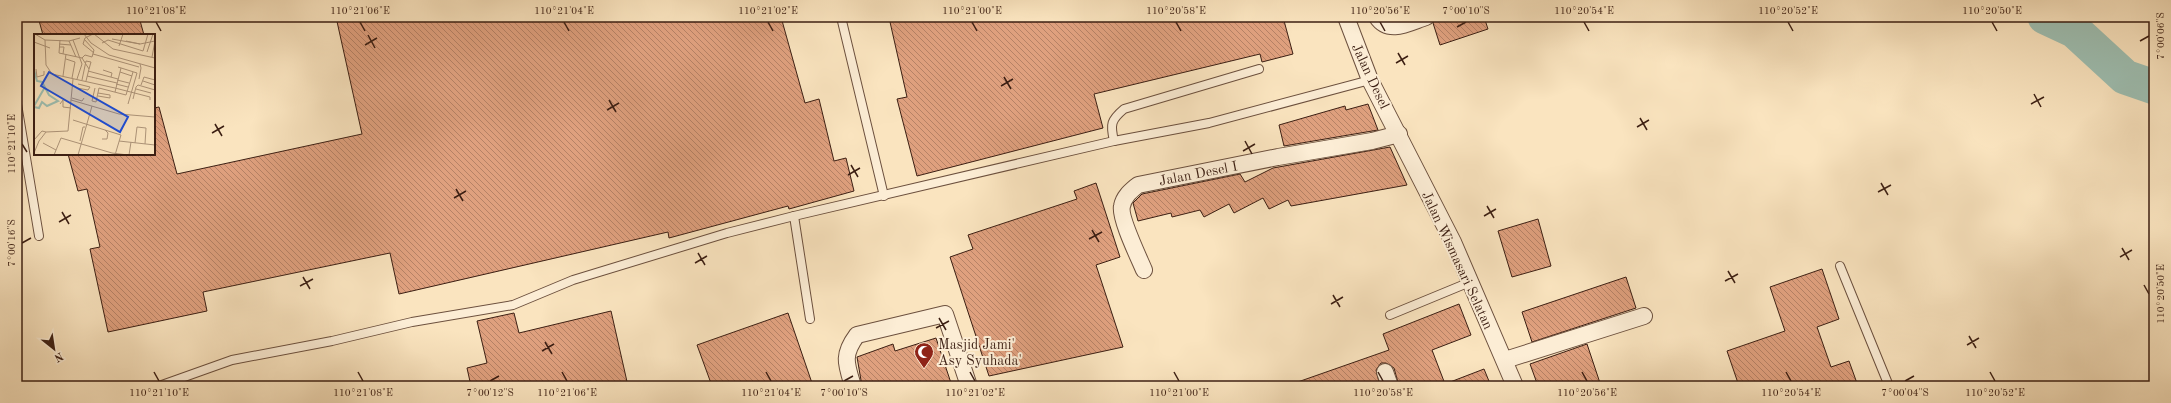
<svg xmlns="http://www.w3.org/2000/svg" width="2171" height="403" font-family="'Old Standard TT',serif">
	<defs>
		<pattern id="building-back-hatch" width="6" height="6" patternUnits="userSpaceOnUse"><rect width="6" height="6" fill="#dfa07e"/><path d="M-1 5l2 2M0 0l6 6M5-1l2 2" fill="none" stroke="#b68266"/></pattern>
	</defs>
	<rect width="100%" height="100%" fill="#fae4bf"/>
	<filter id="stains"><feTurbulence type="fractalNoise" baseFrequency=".005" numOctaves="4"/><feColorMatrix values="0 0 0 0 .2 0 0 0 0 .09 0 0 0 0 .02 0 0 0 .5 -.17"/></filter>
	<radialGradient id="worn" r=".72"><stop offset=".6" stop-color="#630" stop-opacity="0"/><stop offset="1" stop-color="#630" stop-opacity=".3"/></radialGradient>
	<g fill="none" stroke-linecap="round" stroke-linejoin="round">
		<path stroke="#9ebfb2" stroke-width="35" d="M 2045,17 L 2075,31 L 2125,77 L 2154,87"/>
	</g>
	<g fill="url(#building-back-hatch)" stroke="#3c1f13">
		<path d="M 38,17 L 139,17 L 144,35 L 43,35 Z"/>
		<path d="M 336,17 L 781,17 L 805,103 L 819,99 L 834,161 L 846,158 L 854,191 L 789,209 L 788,206 L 669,238 L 668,232 L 399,294 L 390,253 L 203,292 L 207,311 L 108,332 L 90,249 L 100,247 L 87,189 L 78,191 L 68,154 L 154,154 L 154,108 L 159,107 L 177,174 L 362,134 Z"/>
		<path d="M 909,17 L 1283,17 L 1293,54 L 1262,62 L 1260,54 L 1094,94 L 1103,128 L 917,176 L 897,99 L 907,97 L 890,22 Z"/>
		<path d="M 1435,17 L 1484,17 L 1488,29 L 1440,45 L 1433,23 Z"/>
		<path d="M 1368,104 L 1378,130 L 1284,146 L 1279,125 L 1345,106 L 1346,110 Z"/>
		<path d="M 1390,147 L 1407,185 L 1291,206 L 1288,200 L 1269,209 L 1263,198 L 1234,213 L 1229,204 L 1204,217 L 1200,210 L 1172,217 L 1171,213 L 1138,221 L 1133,203 L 1142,194 L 1240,174 L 1245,182 L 1273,168 Z"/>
		<path d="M 1096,183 L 1120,257 L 1096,265 L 1123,347 L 989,376 L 950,257 L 973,249 L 968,235 L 1077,199 L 1074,191 Z"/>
		<path d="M 1538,219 L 1551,266 L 1512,277 L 1498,231 Z"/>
		<path d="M 1822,269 L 1839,319 L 1817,327 L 1831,367 L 1849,361 L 1858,386 L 1739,386 L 1727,351 L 1785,331 L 1770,287 Z"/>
		<path d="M 1626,277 L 1636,308 L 1532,342 L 1522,312 Z"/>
		<path d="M 1459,304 L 1471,335 L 1432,350 L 1445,384 L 1484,369 L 1491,386 L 1399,386 L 1394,368 L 1386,363 L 1381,363 L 1376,370 L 1380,386 L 1292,386 L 1292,384 L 1389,350 L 1383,334 Z"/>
		<path d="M 611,311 L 628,386 L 471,386 L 467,368 L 487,363 L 477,321 L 514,313 L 519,333 Z"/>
		<path d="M 788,313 L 813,386 L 712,386 L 697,345 Z"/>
		<path d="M 936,338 L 952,386 L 862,386 L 857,357 L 893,344 L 895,351 Z"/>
		<path d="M 1587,344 L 1601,386 L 1538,386 L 1530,364 Z"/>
	</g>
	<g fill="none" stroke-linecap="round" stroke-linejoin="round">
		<g stroke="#6c503e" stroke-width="10">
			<g id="service">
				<path d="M 841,17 L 884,196"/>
				<path d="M 17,104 L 39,236"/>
				<path d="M 1114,141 C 1110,124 1111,120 1124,109 L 1259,69"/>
				<path d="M 794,216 L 810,319"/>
				<path d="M 1840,266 L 1889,386"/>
				<path d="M 1390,315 L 1470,282"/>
				<path d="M 159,386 L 232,360 L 332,341 L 412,322 L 513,305 L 573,280 L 727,233 L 794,216 L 1114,141 L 1209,123 L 1370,80"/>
			</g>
		</g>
		<g stroke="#6c503e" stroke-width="18">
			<g id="minor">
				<path d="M 1346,17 L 1370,80 L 1453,242 L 1515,386"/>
				<path d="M 1377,17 C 1389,35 1410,22 1426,17"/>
				<path d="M 1144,270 C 1139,258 1119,217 1122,206 C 1124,196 1131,191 1138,185 L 1278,157 L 1372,141 L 1399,134"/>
				<path d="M 1505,360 L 1644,316"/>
				<path d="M 1385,372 L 1390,386"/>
				<path d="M 853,386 C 846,364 842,355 857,335 L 945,314 L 969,386"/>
			</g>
		</g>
		<use href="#service" stroke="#fcedd5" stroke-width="8"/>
		<use href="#minor" stroke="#fcedd5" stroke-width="16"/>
	</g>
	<path fill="none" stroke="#3c1f13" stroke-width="1.5" d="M 156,22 L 161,31M 360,22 L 365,31M 564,22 L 569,31M 768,22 L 773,31M 972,22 L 977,31M 1176,22 L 1181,31M 1380,22 L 1385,31M 1584,22 L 1589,31M 1788,22 L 1793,31M 1992,22 L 1997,31M 1457,27 L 1466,22M 368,35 L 375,48M 2140,41 L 2149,36M 365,45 L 377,38M 1398,53 L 1405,65M 1396,63 L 1408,56M 1004,77 L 1011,89M 1001,86 L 1013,79M 2034,94 L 2041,107M 609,100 L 616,112M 2031,104 L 2044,97M 607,110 L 619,103M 1640,118 L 1647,130M 215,124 L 222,136M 1637,127 L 1649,120M 212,133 L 224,126M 1245,141 L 1252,154M 22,144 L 27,152M 1243,151 L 1255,144M 851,165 L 858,177M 848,175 L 860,168M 1881,183 L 1888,195M 456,189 L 463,201M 1878,192 L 1891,185M 454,198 L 466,191M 1487,206 L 1494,218M 62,212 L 69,224M 1484,216 L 1496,209M 59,222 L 71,215M 1092,230 L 1099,242M 1089,239 L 1102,232M 22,243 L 31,238M 2122,248 L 2129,260M 698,253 L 705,265M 2120,257 L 2132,250M 695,263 L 707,256M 1728,271 L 1735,283M 303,277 L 310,289M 1725,281 L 1738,274M 2144,285 L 2149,294M 300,286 L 313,279M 1333,295 L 1340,307M 1331,304 L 1343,297M 939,318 L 946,330M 936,328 L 949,321M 1969,336 L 1976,348M 545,342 L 552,354M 1967,345 L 1979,338M 542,351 L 554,344M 154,372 L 159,381M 358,372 L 363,381M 562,372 L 567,381M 766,372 L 771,381M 970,372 L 975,381M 1174,372 L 1179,381M 1378,372 L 1383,381M 1582,372 L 1587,381M 1786,372 L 1791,381M 1990,372 L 1995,381M 490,381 L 499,376M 844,381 L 853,376M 1905,381 L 1914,376"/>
	<defs>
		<g id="mosque-pin" transform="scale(1)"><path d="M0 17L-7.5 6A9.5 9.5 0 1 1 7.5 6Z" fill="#8f2418" stroke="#fcedd5"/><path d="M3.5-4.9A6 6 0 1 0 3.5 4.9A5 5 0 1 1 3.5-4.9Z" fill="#fff"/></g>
	</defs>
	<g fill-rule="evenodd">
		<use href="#mosque-pin" x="924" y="352"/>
	</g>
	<g text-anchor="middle" stroke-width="4" stroke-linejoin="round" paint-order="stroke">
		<g font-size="14" fill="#3c1f13" stroke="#fcedd5">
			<text transform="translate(1371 76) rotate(65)" y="5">Jalan Desel</text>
			<text transform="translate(1198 173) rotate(-11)" y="5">Jalan Desel I</text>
			<text transform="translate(1458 260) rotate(65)" y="5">Jalan Wismasari Selatan</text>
		</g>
		<g font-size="14" fill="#3c1f13" stroke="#fcedd5" text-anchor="start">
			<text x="938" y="349">Masjid Jami'<tspan x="938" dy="16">Asy Syuhada'</tspan></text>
		</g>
	</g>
	<g transform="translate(34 34)">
		<rect width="121" height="121" fill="#fae4bf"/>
		<path fill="none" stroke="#9ebfb2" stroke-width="2" d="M 0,36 L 3,47 L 8,48 L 15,61 L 24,67 L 13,72 L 8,68 L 5,74 L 0,73M 0,72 L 11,53"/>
		<path fill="none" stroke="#ae957a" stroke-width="1" d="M 1,0 L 11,6 L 35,7 L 46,4M 50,0 L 57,9 L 75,21 L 121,34M 59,0 L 51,4 L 49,10 L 60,19M 60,0 L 79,15 L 121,24M 78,5 L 106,10M 11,6 L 12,31 L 18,40 L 81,54 L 116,63 L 116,66M 39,6 L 48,30 L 43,45M 35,7 L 42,23M 92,7 L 106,10 L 121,7M 0,8 L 16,14M 68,9 L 74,6 L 109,17 L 114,0M 25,10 L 37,11M 85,12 L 89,0M 25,13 L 30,13 L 29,20M 113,18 L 119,0M 25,19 L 48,24 L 55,35 L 52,47M 25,19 L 26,6M 59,20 L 105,33M 118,23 L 121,7M 48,24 L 51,21 L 58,23 L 60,16 L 50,5M 32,25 L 41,28 L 38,44M 84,33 L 103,39 L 94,70M 2,35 L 3,43 L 10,41 L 10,37M 69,36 L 78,39 L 77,43M 54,37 L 84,45M 86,38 L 98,42M 29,42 L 32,20M 53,42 L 83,49M 105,45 L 107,34 L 106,30M 48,46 L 52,27 L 57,28 L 55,35M 83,46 L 95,49M 109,47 L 121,51M 44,50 L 56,53M 82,50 L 94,53M 107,51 L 110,43 L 121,46M 102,53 L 104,51 L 121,56M 43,54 L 54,56 L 56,53M 61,54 L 58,67 L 62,68 L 65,54 L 92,61M 102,55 L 117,59M 81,58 L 87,34M 64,59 L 76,61 L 76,64M 92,61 L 99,38M 64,62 L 76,64M 38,64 L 48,67 L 50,64M 99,65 L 102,53M 37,66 L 85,80 L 121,83M 26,70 L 29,66 L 29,73 L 37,74M 39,86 L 87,101 L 81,121M 68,105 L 73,105 L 74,99 L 71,96M 0,106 L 8,97 L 12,98M 46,107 L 49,93 L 51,93M 85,107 L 121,111M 9,109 L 22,116M 101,109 L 103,93 L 112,94 L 111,110M 0,119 L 5,107 L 12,98 L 34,97 L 39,45M 20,121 L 27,104 L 78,119 L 94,121M 44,121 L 58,72M 95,121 L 97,108"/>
		<path fill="#1d4ed8" fill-opacity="0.15" stroke="#1d4ed8" stroke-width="2" d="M 15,38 L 94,83 L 86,98 L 7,52 Z"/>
		<rect width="121" height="121" fill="none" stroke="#3c1f13" stroke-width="2"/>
	</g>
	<rect width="2171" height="403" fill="none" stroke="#fae4bf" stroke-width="44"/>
	<g transform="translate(54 349) rotate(150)" stroke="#fcedd5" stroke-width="3" paint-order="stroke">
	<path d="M0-3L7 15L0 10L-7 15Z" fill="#3c1f13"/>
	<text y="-6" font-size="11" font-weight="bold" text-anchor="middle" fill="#3c1f13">N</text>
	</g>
	<rect x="22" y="22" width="2127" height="359" fill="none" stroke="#3c1f13" stroke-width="1.5"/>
	<g font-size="10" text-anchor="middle" fill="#3c1f13">
		<text x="156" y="14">110°21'08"E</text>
		<text x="360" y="14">110°21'06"E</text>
		<text x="564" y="14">110°21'04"E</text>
		<text x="768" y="14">110°21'02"E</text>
		<text x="972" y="14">110°21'00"E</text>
		<text x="1176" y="14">110°20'58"E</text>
		<text x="1380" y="14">110°20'56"E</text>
		<text x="1466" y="14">7°00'10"S</text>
		<text x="1584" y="14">110°20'54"E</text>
		<text x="1788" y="14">110°20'52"E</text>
		<text x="1992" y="14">110°20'50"E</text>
		<text transform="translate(2160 36) rotate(-90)" y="4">7°00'06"S</text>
		<text transform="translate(11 144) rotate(-90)" y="4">110°21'10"E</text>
		<text transform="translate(11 243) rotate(-90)" y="4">7°00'16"S</text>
		<text transform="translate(2160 294) rotate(-90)" y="4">110°20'50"E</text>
		<text x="159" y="396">110°21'10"E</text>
		<text x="363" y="396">110°21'08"E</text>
		<text x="490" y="396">7°00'12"S</text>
		<text x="567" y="396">110°21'06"E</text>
		<text x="771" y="396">110°21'04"E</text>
		<text x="844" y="396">7°00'10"S</text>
		<text x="975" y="396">110°21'02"E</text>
		<text x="1179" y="396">110°21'00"E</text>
		<text x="1383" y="396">110°20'58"E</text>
		<text x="1587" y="396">110°20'56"E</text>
		<text x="1791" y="396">110°20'54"E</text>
		<text x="1905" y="396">7°00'04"S</text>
		<text x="1995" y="396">110°20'52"E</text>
	</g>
	<rect width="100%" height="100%" filter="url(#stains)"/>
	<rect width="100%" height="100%" fill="url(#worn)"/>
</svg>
